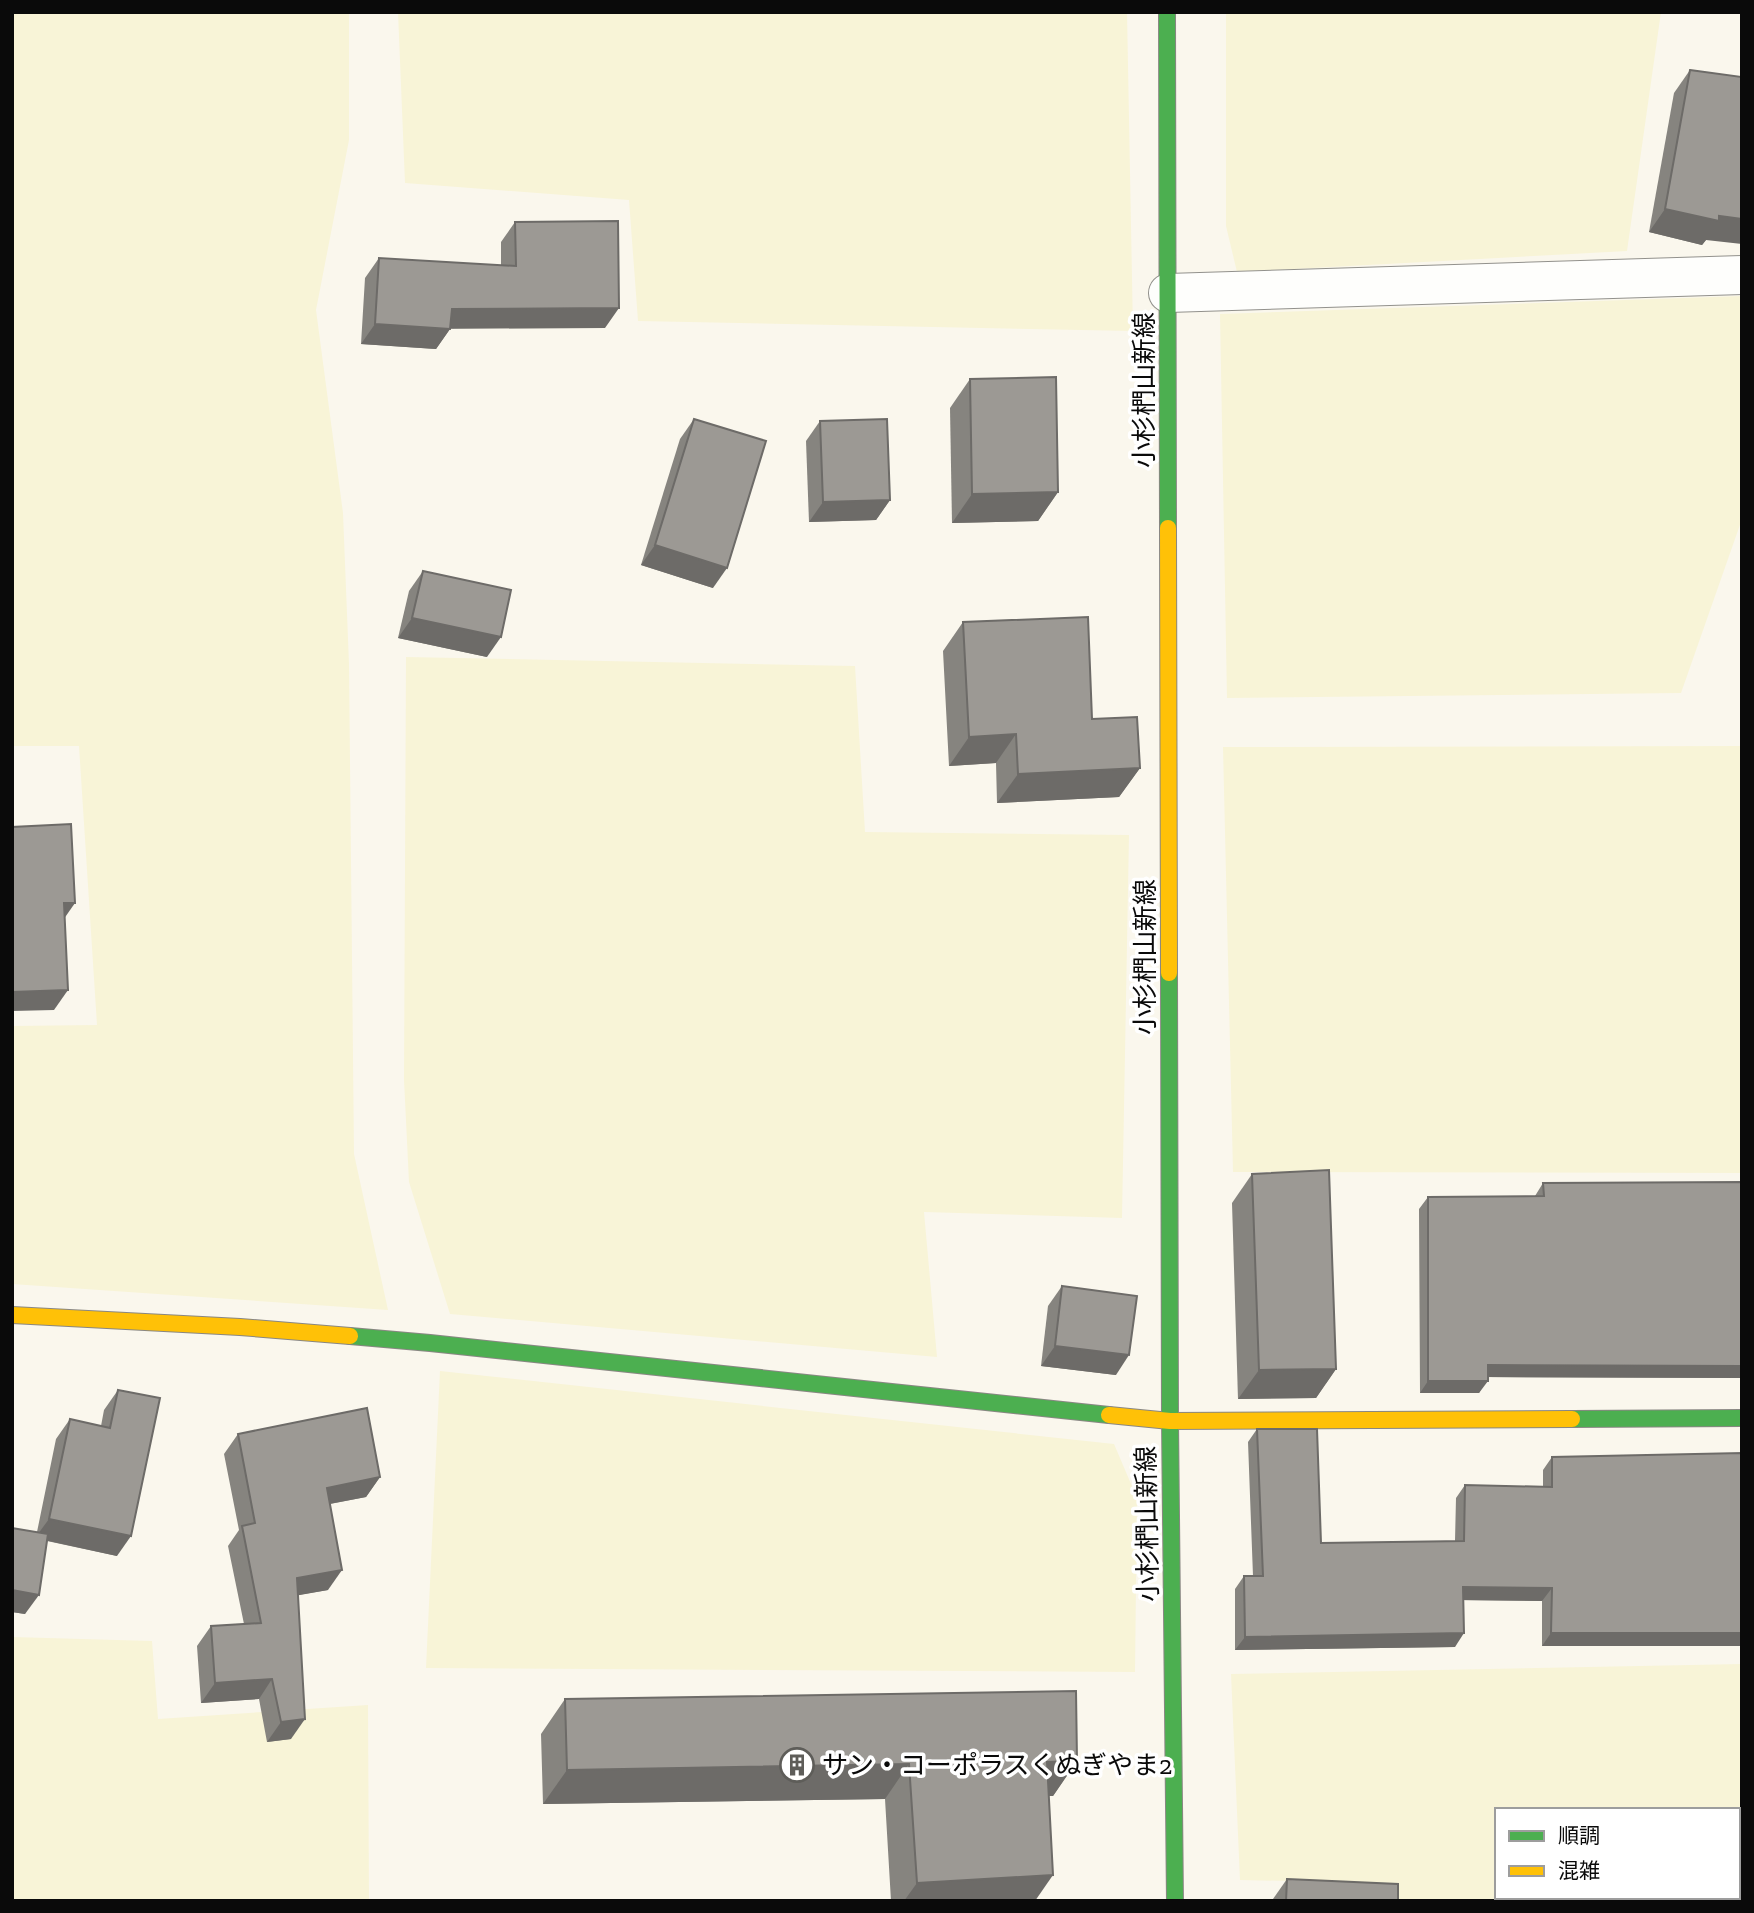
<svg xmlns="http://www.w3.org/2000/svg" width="1754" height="1913" font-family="'Zilla Slab','Noto Sans JP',serif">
	<rect width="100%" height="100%" fill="#faf7ed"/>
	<g fill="#f8f4d7" fill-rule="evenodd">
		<path d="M 12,12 L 349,12 L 349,140 L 316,310 L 343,513 L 349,664 L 354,1154 L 388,1310 L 12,1284 L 12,1026 L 97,1025 L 79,746 L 12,746 Z"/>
		<path d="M 398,12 L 1127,12 L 1133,331 L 638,321 L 629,200 L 405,183 Z"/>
		<path d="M 1226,12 L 1661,12 L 1627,251 L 1237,272 L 1226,226 Z"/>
		<path d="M 1742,296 L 1742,519 L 1681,693 L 1227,698 L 1220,314 Z"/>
		<path d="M 406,657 L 855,666 L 865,832 L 1129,835 L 1122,1218 L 924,1212 L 937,1357 L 450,1314 L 409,1182 L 404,1080 Z"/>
		<path d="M 1742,746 L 1742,1173 L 1233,1172 L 1223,747 Z"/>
		<path d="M 440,1371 L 1114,1444 L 1137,1498 L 1135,1672 L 426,1668 Z"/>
		<path d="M 12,1637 L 152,1641 L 158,1719 L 368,1705 L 369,1901 L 12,1901 Z"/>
		<path d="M 1742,1664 L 1742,1901 L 1390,1901 L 1388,1883 L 1240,1880 L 1231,1674 ZM 1497,1810 L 1738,1810 L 1738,1897 L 1497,1897 Z"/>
	</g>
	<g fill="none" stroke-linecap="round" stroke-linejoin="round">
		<g stroke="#92918c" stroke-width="40">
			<path id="street" d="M 1168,293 L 1742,275"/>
		</g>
		<g stroke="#898783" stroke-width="18">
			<g id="fast">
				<path d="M 1167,12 L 1168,528"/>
				<path d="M 1169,973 L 1170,1421 L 1175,1901"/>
				<path d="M 350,1336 L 430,1343 L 1109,1415"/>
				<path d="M 1572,1419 L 1742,1418"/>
			</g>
		</g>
		<g stroke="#898783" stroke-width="18">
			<g id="slow">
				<path d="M 1168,528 L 1169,973"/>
				<path d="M 12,1315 L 240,1327 L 350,1336"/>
				<path d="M 1109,1415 L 1170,1421 L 1572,1419"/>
			</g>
		</g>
		<use href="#street" stroke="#fefefc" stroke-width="38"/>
		<use href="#fast" stroke="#4caf50" stroke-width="16"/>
		<use href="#slow" stroke="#ffc107" stroke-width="16"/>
	</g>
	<g fill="#86847f">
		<path d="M 1690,70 L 1706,240 L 1702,245 L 1649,232 L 1674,93 Z"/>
		<path d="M 515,222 L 605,328 L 450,329 L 436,349 L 361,344 L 365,278 L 379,258 L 501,266 L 501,242 Z"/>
		<path d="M 970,379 L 1058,492 L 1038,521 L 952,523 L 950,408 Z"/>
		<path d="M 694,419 L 713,588 L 641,565 L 680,439 Z"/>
		<path d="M 820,421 L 890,500 L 876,520 L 809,522 L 806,441 Z"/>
		<path d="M 423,571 L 487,657 L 398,638 L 409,591 Z"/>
		<path d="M 963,622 L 1092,719 L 1140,768 L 1119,797 L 997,803 L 996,763 L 949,766 L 943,651 Z"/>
		<path d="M 1252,1174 L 1336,1369 L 1316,1398 L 1238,1399 L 1232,1203 Z"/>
		<path d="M 1742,1182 L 1742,1378 L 1488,1377 L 1479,1393 L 1420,1393 L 1419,1209 L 1428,1197 L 1535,1196 L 1543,1183 Z"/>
		<path d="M 1062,1286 L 1116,1375 L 1041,1366 L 1048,1306 Z"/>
		<path d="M 118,1390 L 117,1556 L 47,1541 L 25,1614 L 12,1612 L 12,1528 L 37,1532 L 56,1439 L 70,1419 L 101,1426 L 104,1410 Z"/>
		<path d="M 1257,1429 L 1321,1543 L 1455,1541 L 1456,1498 L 1465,1485 L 1543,1487 L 1543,1470 L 1552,1457 L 1742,1453 L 1742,1646 L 1542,1646 L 1542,1601 L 1463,1600 L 1455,1647 L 1235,1650 L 1235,1589 L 1244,1576 L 1253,1576 L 1248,1442 Z"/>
		<path d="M 238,1434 L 380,1477 L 366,1497 L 330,1504 L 328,1590 L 298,1595 L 291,1739 L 267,1742 L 259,1699 L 201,1703 L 197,1646 L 211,1626 L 244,1624 L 228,1546 L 239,1530 L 224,1454 Z"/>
		<path d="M 565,1699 L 1077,1761 L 1053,1796 L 1049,1796 L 1035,1901 L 891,1901 L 885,1799 L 543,1804 L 541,1734 Z"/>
		<path d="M 1287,1879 L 1398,1901 L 1273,1901 L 1273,1899 Z"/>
	</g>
	<g fill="#6d6b68">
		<path d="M 1665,209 L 1742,219 L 1742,244 L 1706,240 L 1702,245 L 1649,232 Z"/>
		<path d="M 619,308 L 605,328 L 446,328 L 450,329 L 436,349 L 361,344 L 375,324 L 452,309 Z"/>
		<path d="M 1058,492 L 1038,521 L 952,523 L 972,494 Z"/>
		<path d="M 890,500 L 876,520 L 809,522 L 823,502 Z"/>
		<path d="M 655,545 L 727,568 L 713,588 L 641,565 Z"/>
		<path d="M 412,618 L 501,637 L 487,657 L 398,638 Z"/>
		<path d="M 1016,734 L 996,763 L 949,766 L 969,737 Z"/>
		<path d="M 1140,768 L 1119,797 L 997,803 L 1018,774 Z"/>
		<path d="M 64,903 L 75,903 L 61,923 Z"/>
		<path d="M 68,990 L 54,1010 L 12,1011 L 12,992 Z"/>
		<path d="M 1055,1346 L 1129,1355 L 1116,1375 L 1041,1366 Z"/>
		<path d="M 1488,1365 L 1742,1366 L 1742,1378 L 1479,1377 Z"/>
		<path d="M 1336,1369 L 1316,1398 L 1238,1399 L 1259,1370 Z"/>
		<path d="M 1428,1381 L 1488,1381 L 1479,1393 L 1420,1393 Z"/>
		<path d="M 380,1477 L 366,1497 L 313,1507 L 327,1488 Z"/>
		<path d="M 49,1519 L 131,1536 L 117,1556 L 35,1538 Z"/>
		<path d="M 342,1570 L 328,1590 L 283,1598 L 297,1578 Z"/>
		<path d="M 1463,1587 L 1552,1588 L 1542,1601 L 1453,1600 Z"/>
		<path d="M 12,1590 L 39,1595 L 25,1614 L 12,1612 Z"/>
		<path d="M 1464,1633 L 1455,1647 L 1235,1650 L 1245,1637 Z"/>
		<path d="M 1551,1633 L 1742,1633 L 1742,1646 L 1542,1646 Z"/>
		<path d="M 272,1679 L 259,1699 L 201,1703 L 215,1683 Z"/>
		<path d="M 305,1719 L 291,1739 L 267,1742 L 281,1722 Z"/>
		<path d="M 1077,1761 L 1053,1796 L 1023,1796 L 1047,1762 Z"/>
		<path d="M 909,1764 L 885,1799 L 543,1804 L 567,1770 Z"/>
		<path d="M 1053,1875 L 1035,1901 L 904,1901 L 917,1883 Z"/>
	</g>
	<g fill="#9c9994" stroke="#6d6b68" stroke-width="2">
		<path d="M 1690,70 L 1742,77 L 1742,219 L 1719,216 L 1719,221 L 1665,209 Z"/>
		<path d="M 618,221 L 619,308 L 452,309 L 450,329 L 375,324 L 379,258 L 516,266 L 515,222 Z"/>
		<path d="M 1056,377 L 1058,492 L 972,494 L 970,379 Z"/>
		<path d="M 694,419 L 766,441 L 727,568 L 655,545 Z"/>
		<path d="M 887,419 L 890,500 L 823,502 L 820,421 Z"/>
		<path d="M 423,571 L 511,590 L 501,637 L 412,618 Z"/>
		<path d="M 1088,617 L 1092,719 L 1137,717 L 1140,768 L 1018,774 L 1016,734 L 969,737 L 963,622 Z"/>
		<path d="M 71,824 L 75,903 L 64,903 L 68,990 L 12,992 L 12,827 Z"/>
		<path d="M 1329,1170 L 1336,1369 L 1259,1370 L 1252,1174 Z"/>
		<path d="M 1742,1182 L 1742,1366 L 1488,1365 L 1488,1381 L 1428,1381 L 1428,1197 L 1544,1196 L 1543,1183 Z"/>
		<path d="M 1062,1286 L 1137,1296 L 1129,1355 L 1055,1346 Z"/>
		<path d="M 118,1390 L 160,1398 L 131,1536 L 49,1519 L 70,1419 L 110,1428 Z"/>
		<path d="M 367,1408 L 380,1477 L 327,1488 L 342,1570 L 297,1578 L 305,1719 L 281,1722 L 272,1679 L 215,1683 L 211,1626 L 261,1623 L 242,1526 L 255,1523 L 238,1434 Z"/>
		<path d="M 1257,1429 L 1317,1429 L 1321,1543 L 1464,1541 L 1465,1485 L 1552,1487 L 1552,1457 L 1742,1453 L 1742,1633 L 1551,1633 L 1552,1588 L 1463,1587 L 1464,1633 L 1245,1637 L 1244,1576 L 1263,1576 Z"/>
		<path d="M 12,1528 L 48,1534 L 39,1595 L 12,1590 Z"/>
		<path d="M 1076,1691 L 1077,1761 L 1047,1762 L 1053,1875 L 917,1883 L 909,1764 L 567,1770 L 565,1699 Z"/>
		<path d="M 1287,1879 L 1398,1884 L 1398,1901 L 1286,1901 Z"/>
	</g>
	<defs>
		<g id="building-ring" transform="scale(1.75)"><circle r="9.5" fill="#fff" stroke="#5e5d59" stroke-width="1.5"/><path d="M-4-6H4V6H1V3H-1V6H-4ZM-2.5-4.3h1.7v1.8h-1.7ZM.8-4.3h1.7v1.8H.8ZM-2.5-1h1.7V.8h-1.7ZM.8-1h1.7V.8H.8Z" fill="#5e5d59"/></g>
	</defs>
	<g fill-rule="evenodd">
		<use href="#building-ring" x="797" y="1765"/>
	</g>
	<g text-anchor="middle" stroke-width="7" stroke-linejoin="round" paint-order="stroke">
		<g font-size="26" fill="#0a0a0a" stroke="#fff">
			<text transform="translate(1144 390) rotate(-90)" y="9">小杉椚山新線</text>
			<text transform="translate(1145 957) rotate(-90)" y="9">小杉椚山新線</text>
			<text transform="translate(1147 1524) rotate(-91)" y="9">小杉椚山新線</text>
		</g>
		<g font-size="26" fill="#0a0a0a" stroke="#fff" text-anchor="start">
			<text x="822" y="1774">サン・コーポラスくぬぎやま2</text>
		</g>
	</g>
	<rect width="1754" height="1913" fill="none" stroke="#0a0a0a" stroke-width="28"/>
	<rect x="1495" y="1808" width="245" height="91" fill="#ffffff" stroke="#9d9d9d" stroke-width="2"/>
	<rect x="1509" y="1831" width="35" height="10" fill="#4caf50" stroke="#9d9d9d" stroke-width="2"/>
	<text x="1558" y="1843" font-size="21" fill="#0a0a0a">順調</text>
	<rect x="1509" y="1866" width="35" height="10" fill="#ffc107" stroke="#9d9d9d" stroke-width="2"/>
	<text x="1558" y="1878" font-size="21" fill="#0a0a0a">混雑</text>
</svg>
